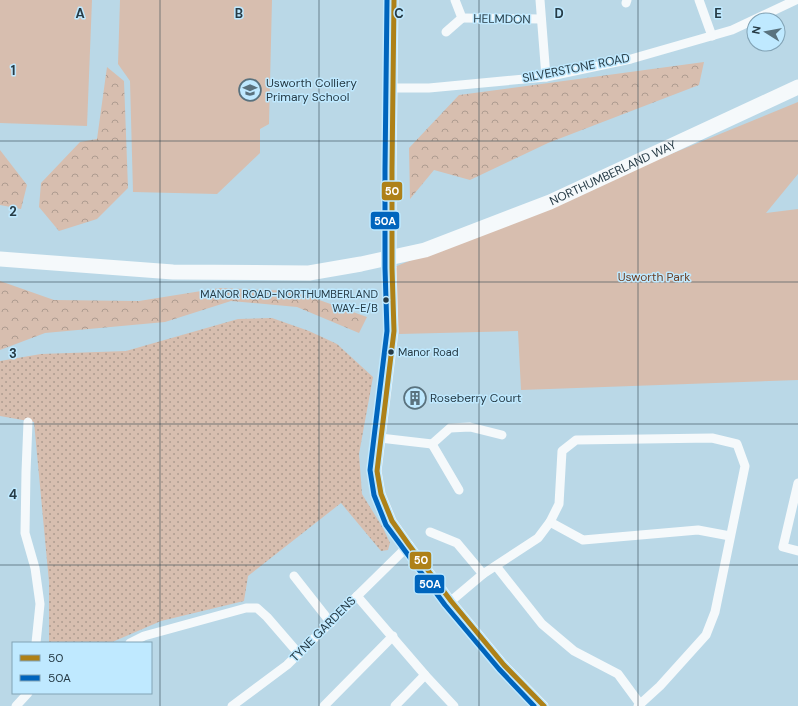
<svg xmlns="http://www.w3.org/2000/svg" width="798" height="706" font-family="'DM Sans',sans-serif">
	<defs>
		<pattern id="grass-dots" width="8" height="8" patternUnits="userSpaceOnUse"><rect width="8" height="8" fill="#d7beaf"/><path d="M2 2h.1M6 6h.1" fill="none" stroke="#ae9c90" stroke-width="1.8" stroke-linecap="round"/></pattern>
		<pattern id="forest-crowns" width="20" height="18" patternUnits="userSpaceOnUse"><rect width="20" height="18" fill="#d7beaf"/><path d="M2 6a3 3 0 1 1 6 0M12 15a3 3 0 1 1 6 0" fill="none" stroke="#ae9c90"/></pattern>
	</defs>
	<rect width="100%" height="100%" fill="#bad8e7"/>
	<path fill="url(#grass-dots)" d="M 272,318 L 309,331 L 337,344 L 373,377 L 359,454 L 362,494 L 383,528 L 390,543 L 388,550 L 381,551 L 341,503 L 248,576 L 244,601 L 161,621 L 110,643 L 49,643 L 49,582 L 34,422 L 0,416 L 0,361 L 41,354 L 126,351 L 238,319 Z"/>
	<g fill="url(#forest-crowns)">
		<path d="M 704,62 L 699,85 L 548,143 L 470,180 L 434,170 L 410,199 L 409,148 L 459,95 Z"/>
		<path d="M 107,67 L 124,81 L 128,188 L 97,219 L 59,231 L 39,207 L 41,183 L 80,142 L 97,139 Z"/>
		<path d="M 0,150 L 27,185 L 21,209 L 0,205 Z"/>
		<path d="M 0,281 L 54,300 L 139,301 L 220,288 L 294,291 L 367,317 L 359,333 L 297,307 L 231,301 L 165,322 L 45,333 L 0,350 Z"/>
	</g>
	<g fill="#d7beaf">
		<path d="M 0,0 L 92,0 L 87,126 L 0,123 Z"/>
		<path d="M 120,0 L 272,0 L 269,124 L 260,129 L 260,153 L 217,194 L 133,192 L 130,81 L 118,64 Z"/>
		<path d="M 798,102 L 798,174 L 766,213 L 798,209 L 798,380 L 521,390 L 518,331 L 399,334 L 392,268 Z"/>
	</g>
	<g fill="none" stroke-linecap="round" stroke-linejoin="round">
		<g stroke="#f5f9fb" stroke-width="9">
			<path d="M 394,0 L 392,169 L 392,268 L 394,331 L 377,471 L 381,494 L 392,521 L 409,545 L 451,601 L 504,665 L 544,706"/>
			<path d="M 540,0 L 546,77"/>
			<path d="M 699,0 L 712,36"/>
			<path d="M 626,3 L 627,0"/>
			<path d="M 462,18 L 541,19"/>
			<path d="M 446,32 L 462,18 L 455,0"/>
			<path d="M 393,88 L 429,88 L 546,77 L 631,59 L 732,30 L 796,0"/>
			<path d="M 28,422 L 26,472 L 25,533 L 35,568 L 40,604 L 36,643"/>
			<path d="M 380,438 L 432,444 L 450,428 L 470,427 L 502,435"/>
			<path d="M 432,444 L 459,490"/>
			<path d="M 798,483 L 783,547 L 798,551"/>
			<path d="M 550,522 L 583,540 L 698,530 L 730,536"/>
			<path d="M 430,532 L 457,543 L 483,574"/>
			<path d="M 496,566 L 542,624 L 574,651 L 618,674 L 640,704"/>
			<path d="M 294,576 L 331,623"/>
			<path d="M 357,596 L 425,675 L 454,706"/>
			<path d="M 451,601 L 483,574 L 538,538 L 550,522 L 559,504 L 562,451 L 576,440 L 712,438 L 737,444 L 745,466 L 715,612 L 706,635 L 660,686 L 638,706"/>
			<path d="M 130,643 L 144,636 L 246,608 L 257,608 L 267,617 L 299,654"/>
			<path d="M 16,706 L 28,693"/>
			<path d="M 232,706 L 287,665 L 409,545"/>
			<path d="M 324,706 L 393,636"/>
			<path d="M 395,706 L 425,675"/>
		</g>
		<path stroke="#f5f9fb" stroke-width="15" id="s1" d="M 0,259 L 173,272 L 309,273 L 361,264 L 425,250 L 550,202 L 798,87"/>
		<g stroke="#bfe9ff" stroke-width="8">
			<path id="bus-1" d="M 394,0 L 392,169 L 392,268 L 394,331 L 377,471 L 381,494 L 392,521 L 409,545 L 451,601 L 504,665 L 544,706"/>
		</g>
		<g stroke="#bfe9ff" stroke-width="8">
			<path id="bus-2" d="M 387,0 L 385,169 L 385,268 L 387,331 L 370,470 L 374,495 L 386,525 L 445,605 L 499,669 L 534,706"/>
		</g>
		<use href="#bus-1" stroke="#ae8118" stroke-width="5"/>
		<use href="#bus-2" stroke="#0065bd" stroke-width="5"/>
	</g>
	<path fill="none" stroke="#263b46" stroke-width="1" stroke-opacity="0.55" d="M 160,0 L 160,706M 319,0 L 319,706M 479,0 L 479,706M 638,0 L 638,706M 0,141 L 798,141M 0,282 L 798,282M 0,424 L 798,424M 0,565 L 798,565"/>
	<defs>
		<g id="school-ring" transform="scale(1.15)"><circle r="9.5" fill="#bfe9ff" stroke="#5a727e" stroke-width="1.5"/><path d="M0-5L7-2L0 1L-7-2ZM-4 1L0 2.5L4 1V4Q0 6-4 4Z" fill="#5a727e"/></g>
		<g id="building-ring" transform="scale(1.15)"><circle r="9.5" fill="#bfe9ff" stroke="#5a727e" stroke-width="1.5"/><path d="M-4-6H4V6H1V3H-1V6H-4ZM-2.5-4.3h1.7v1.8h-1.7ZM.8-4.3h1.7v1.8H.8ZM-2.5-1h1.7V.8h-1.7ZM.8-1h1.7V.8H.8Z" fill="#5a727e"/></g>
	</defs>
	<g fill-rule="evenodd">
		<use href="#school-ring" x="250" y="90"/>
		<use href="#building-ring" x="415" y="398"/>
	</g>
	<g fill="#263b46" stroke="#bfe9ff" stroke-width="1.5">
		<circle cx="386" cy="300" r="3.5"/>
		<circle cx="391" cy="352" r="3.5"/>
	</g>
	<g text-anchor="middle" stroke-width="3" stroke-linejoin="round" paint-order="stroke">
		<g font-size="11" fill="#263b46" stroke="#bfe9ff" text-anchor="end">
			<text x="378" y="298">MANOR ROAD-NORTHUMBERLAND<tspan x="378" dy="14">WAY-E/B</tspan></text>
			<text x="398" y="356" text-anchor="start">Manor Road</text>
		</g>
		<g font-size="12" fill="#263b46" stroke="#bfe9ff">
			<text transform="translate(502 19) rotate(1)" y="4">HELMDON</text>
			<text transform="translate(576 68) rotate(-11)" y="4">SILVERSTONE ROAD</text>
			<text dy="4" stroke="none"><textPath href="#s1" startOffset="631">NORTHUMBERLAND WAY</textPath></text>
			<text transform="translate(323 629) rotate(-45)" y="4">TYNE GARDENS</text>
		</g>
		<g font-size="12" fill="#263b46" stroke="#bfe9ff" text-anchor="start">
			<text x="266" y="87">Usworth Colliery<tspan x="266" dy="14">Primary School</tspan></text>
			<text x="430" y="402">Roseberry Court</text>
		</g>
		<g font-size="12" fill="#6d3f24" stroke="#bfe9ff">
			<text x="654" y="281">Usworth Park</text>
		</g>
	</g>
	<g font-size="13" text-anchor="middle" font-weight="bold" fill="#263b46" stroke="#bfe9ff" stroke-width="3" stroke-linejoin="round" paint-order="stroke">
		<text x="80" y="18">A</text>
		<text x="239" y="18">B</text>
		<text x="399" y="18">C</text>
		<text x="559" y="18">D</text>
		<text x="718" y="18">E</text>
		<text x="13" y="75">1</text>
		<text x="13" y="216">2</text>
		<text x="13" y="358">3</text>
		<text x="13" y="499">4</text>
	</g>
	<g stroke="#bfe9ff" stroke-width="1.5">
		<rect x="381" y="181" width="22" height="20" rx="4" fill="#ae8118"/>
		<rect x="370" y="211" width="30" height="19" rx="4" fill="#0065bd"/>
		<rect x="409" y="551" width="23" height="19" rx="4" fill="#ae8118"/>
		<rect x="414" y="574" width="31" height="20" rx="4" fill="#0065bd"/>
	</g>
	<g font-size="11" text-anchor="middle" font-weight="bold" fill="#fff">
		<text x="392" y="195">50</text>
		<text x="385" y="225">50A</text>
		<text x="421" y="564">50</text>
		<text x="430" y="588">50A</text>
	</g>
	<rect x="12" y="642" width="140" height="52" fill="#bfe9ff" stroke="#82a3b5"/>
	<rect x="20" y="655" width="20" height="6" fill="#ae8118" stroke="#82a3b5"/>
	<text x="48" y="662" font-size="12" fill="#263b46">50</text>
	<rect x="20" y="675" width="20" height="6" fill="#0065bd" stroke="#82a3b5"/>
	<text x="48" y="682" font-size="12" fill="#263b46">50A</text>
	<g transform="translate(766 32) rotate(281)"><circle r="19" fill="#bfe9ff" stroke="#82a3b5"/>
	<path d="M0-3L7 15L0 10L-7 15Z" fill="#5a727e"/>
	<text y="-6" font-size="11" font-weight="bold" text-anchor="middle" fill="#263b46">N</text>
	</g>
</svg>
